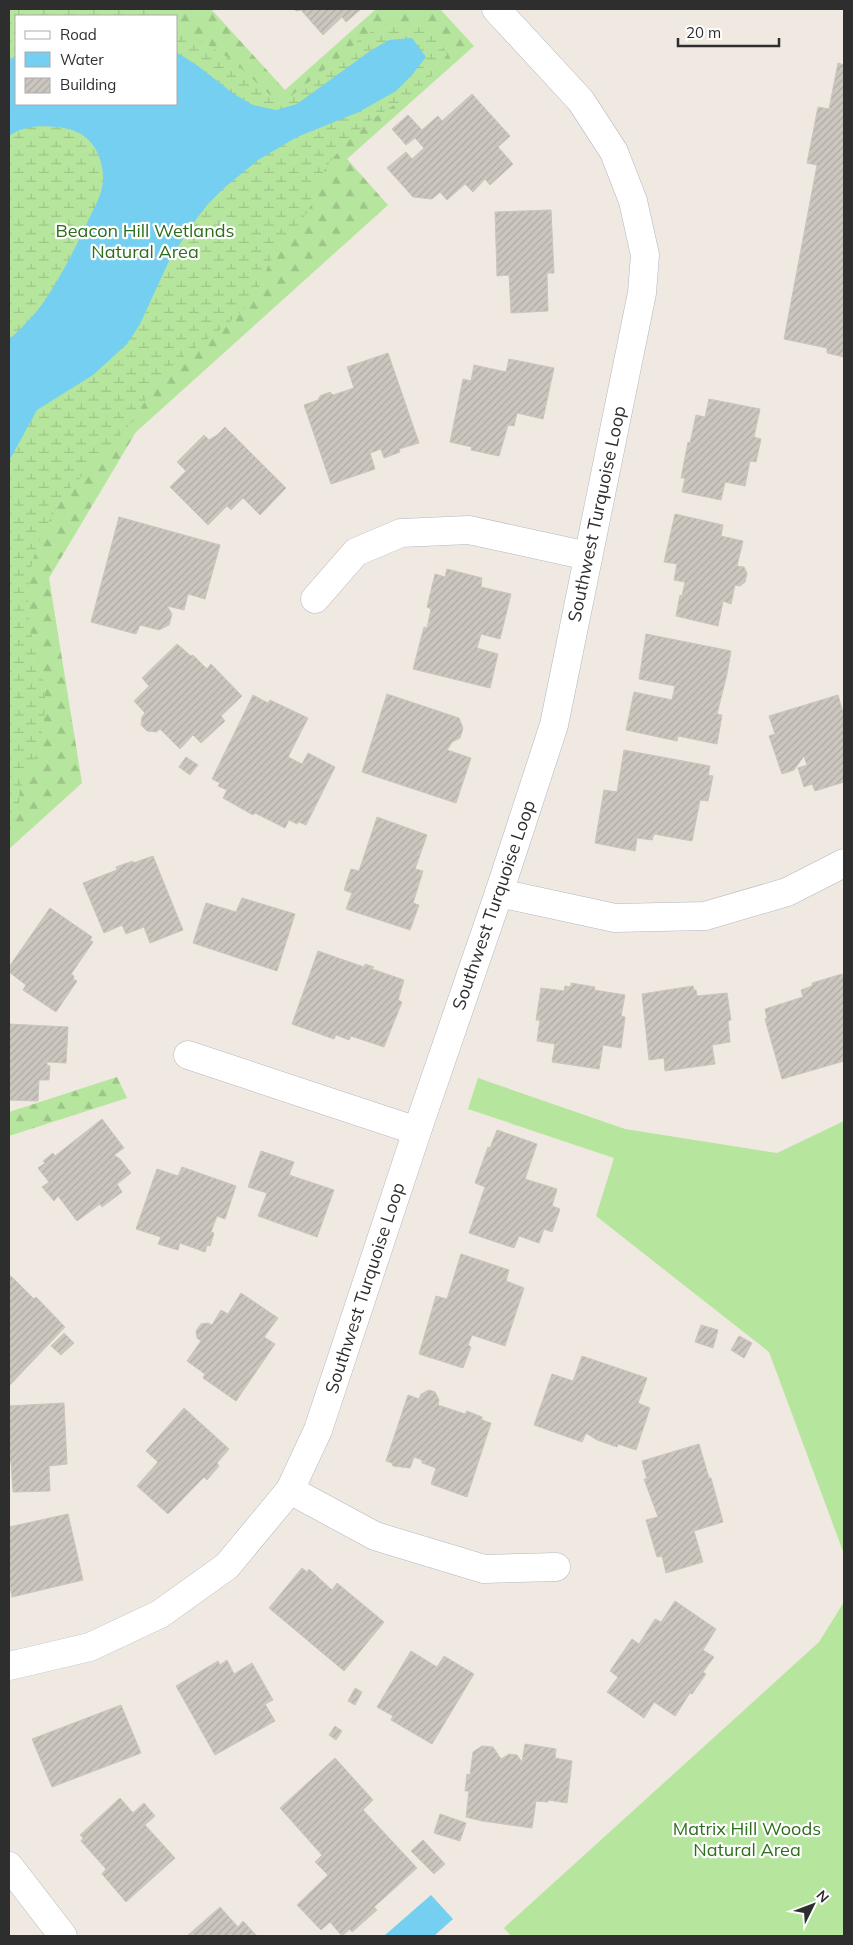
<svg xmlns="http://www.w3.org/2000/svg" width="853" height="1945" font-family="Mulish,sans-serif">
	<defs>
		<pattern id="forest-firs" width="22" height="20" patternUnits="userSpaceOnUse" patternTransform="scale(1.25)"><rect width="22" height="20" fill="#b6e59e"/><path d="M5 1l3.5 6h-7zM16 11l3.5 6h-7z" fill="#9dc588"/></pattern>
		<pattern id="wetland-marsh" width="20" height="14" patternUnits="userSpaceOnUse" patternTransform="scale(1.25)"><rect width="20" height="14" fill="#b6e59e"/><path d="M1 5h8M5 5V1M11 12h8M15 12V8" fill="none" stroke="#9dc588"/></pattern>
		<pattern id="building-hatch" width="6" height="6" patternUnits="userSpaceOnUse" patternTransform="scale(1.25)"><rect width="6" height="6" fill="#cbc7bf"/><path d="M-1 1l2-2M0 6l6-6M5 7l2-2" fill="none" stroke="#afaba4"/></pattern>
	</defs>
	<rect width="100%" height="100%" fill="#efe9e1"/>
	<g fill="#b6e59e">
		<path d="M 478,1078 L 625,1129 L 777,1153 L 844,1121 L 844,1554 L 769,1352 L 596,1216 L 614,1158 L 468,1109 Z"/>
		<path d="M 844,1602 L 844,1936 L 511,1936 L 504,1928 L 819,1642 Z"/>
	</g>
	<g fill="url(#forest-firs)" fill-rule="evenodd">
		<path d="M 9,9 L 211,9 L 285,90 L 376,9 L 440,9 L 474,46 L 347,159 L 388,205 L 136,432 L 49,578 L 82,783 L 9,849 ZM 16,16 L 176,16 L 176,104 L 16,104 Z"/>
		<path d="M 117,1077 L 127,1098 L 9,1136 L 9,1112 Z"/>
	</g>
	<path fill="url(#wetland-marsh)" d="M 19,9 L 143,9 L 160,16 L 16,16 L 16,104 L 176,104 L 176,25 L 232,60 L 270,95 L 286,100 L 348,51 L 359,39 L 373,31 L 387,24 L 429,27 L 439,39 L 447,54 C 423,100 382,104 351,138 C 339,150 319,174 314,190 C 313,195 313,200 311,205 C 304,222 285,237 275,253 C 266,267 263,283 253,297 C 230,328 198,343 170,368 C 153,383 144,406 131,423 C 114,444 93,460 77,482 L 74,483 C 39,530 20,572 31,632 C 35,654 45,676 45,699 C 45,720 41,743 34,762 C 30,771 23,780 20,790 C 19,794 20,800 19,805 C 17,815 13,824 9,834 L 9,12 Z"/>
	<g fill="#75cff0">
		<path d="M 412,38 L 426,57 L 412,75 L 396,91 L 359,112 L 297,137 L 258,160 L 224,188 L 208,204 L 194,222 L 169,261 L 140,324 L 127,344 L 93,375 L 37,410 L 9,461 L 9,337 L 12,337 C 23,326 34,316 43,303 C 60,278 74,251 87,223 C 92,212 99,200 102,188 C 107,163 94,134 68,129 C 49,125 25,124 9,136 L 9,61 L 16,55 L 16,104 L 176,104 L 176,52 L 198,66 L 234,94 L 253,105 L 276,110 L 297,104 L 370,51 L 389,40 Z"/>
		<path d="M 431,1895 L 453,1919 L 434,1936 L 384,1936 Z"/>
	</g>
	<g fill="url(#building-hatch)" stroke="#cbc5ba">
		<path d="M 294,9 L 361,9 L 346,22 L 342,17 L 323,35 L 301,10 L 296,11 Z"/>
		<path d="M 838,63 L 844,65 L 844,357 L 827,353 L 827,348 L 784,339 L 817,165 L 807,163 L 818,107 L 829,109 Z"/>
		<path d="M 472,94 L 510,136 L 498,147 L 513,164 L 490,185 L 485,179 L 473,192 L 465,184 L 447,200 L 440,192 L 432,199 L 413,197 L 387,168 L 406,152 L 412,159 L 424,148 L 415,138 L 406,145 L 392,129 L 408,115 L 422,130 L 438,116 L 442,121 Z"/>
		<path d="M 551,210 L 554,273 L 547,273 L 548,311 L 511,313 L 509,275 L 497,276 L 495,212 Z"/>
		<path d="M 388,353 L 419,443 L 399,449 L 400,452 L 384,458 L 381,449 L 370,453 L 375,469 L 331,484 L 304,405 L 318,400 L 320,396 L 330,392 L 333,395 L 354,388 L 347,367 Z"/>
		<path d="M 509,359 L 554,368 L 543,419 L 517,413 L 514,426 L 508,425 L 499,456 L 471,450 L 472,447 L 450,442 L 463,379 L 471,381 L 474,365 L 506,372 Z"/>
		<path d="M 709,399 L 760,409 L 754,437 L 761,439 L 756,462 L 750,461 L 745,486 L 725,482 L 721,500 L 682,492 L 685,478 L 681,478 L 688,442 L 690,443 L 696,415 L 705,417 Z"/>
		<path d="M 225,427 L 286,488 L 260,515 L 243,498 L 231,510 L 227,506 L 208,525 L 170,487 L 186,471 L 177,462 L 204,435 L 209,440 L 217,435 Z"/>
		<path d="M 675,514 L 723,525 L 721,536 L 743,541 L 737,566 L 744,567 L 747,573 L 745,582 L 740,586 L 735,585 L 731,604 L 723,601 L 718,626 L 676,616 L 680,595 L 682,596 L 685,582 L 674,580 L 677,564 L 664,562 Z"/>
		<path d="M 119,517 L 220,545 L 205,599 L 188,594 L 184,610 L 167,606 L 172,614 L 169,625 L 159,630 L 140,625 L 136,634 L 91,622 Z"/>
		<path d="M 447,569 L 482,578 L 481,587 L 511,594 L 500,639 L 481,634 L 477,648 L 498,654 L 490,688 L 413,669 L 424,627 L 427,628 L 431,609 L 427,607 L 435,574 L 445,577 Z"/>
		<path d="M 646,634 L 731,651 L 727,674 L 717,714 L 722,715 L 717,744 L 678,736 L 677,741 L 626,730 L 634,692 L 672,700 L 675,686 L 639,679 Z"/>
		<path d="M 177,644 L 191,656 L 193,655 L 207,669 L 211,664 L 242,696 L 221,716 L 225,721 L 201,743 L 193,735 L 180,749 L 160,729 L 157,732 L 147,731 L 141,725 L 142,717 L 145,713 L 134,701 L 149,686 L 142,678 Z"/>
		<path d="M 387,694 L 459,718 L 463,728 L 460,738 L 452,742 L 447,750 L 471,758 L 456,803 L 362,772 Z"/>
		<path d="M 253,695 L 268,703 L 270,700 L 308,718 L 288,757 L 302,764 L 308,753 L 335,767 L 306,825 L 299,822 L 297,824 L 289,820 L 285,828 L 255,813 L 253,815 L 223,798 L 227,790 L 218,786 L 220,783 L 212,779 Z"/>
		<path d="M 838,695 L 844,716 L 844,782 L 815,791 L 812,784 L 804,787 L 798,768 L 807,765 L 804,756 L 794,770 L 782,774 L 769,736 L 775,734 L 769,716 Z"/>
		<path d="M 624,750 L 710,766 L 708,775 L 713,776 L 708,801 L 700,800 L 692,841 L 654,834 L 652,840 L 637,838 L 635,851 L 595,843 L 604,790 L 617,792 Z"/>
		<path d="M 186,757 L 198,765 L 190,775 L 179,767 Z"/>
		<path d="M 377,817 L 427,835 L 415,869 L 423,871 L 413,903 L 419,905 L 410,930 L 346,909 L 352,893 L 344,890 L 351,869 L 359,871 Z"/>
		<path d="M 153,856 L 183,930 L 150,943 L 144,927 L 126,934 L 122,925 L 104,933 L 83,883 L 117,870 L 116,867 L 133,861 L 133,863 Z"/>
		<path d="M 242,898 L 295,914 L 277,971 L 193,943 L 206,903 L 236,912 Z"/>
		<path d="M 50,908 L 92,937 L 90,940 L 93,942 L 71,974 L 74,976 L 73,979 L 77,981 L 56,1012 L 23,990 L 26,985 L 9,972 L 9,967 Z"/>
		<path d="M 318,951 L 364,967 L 365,964 L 374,967 L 372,969 L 404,980 L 398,1000 L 402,1002 L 384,1047 L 351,1036 L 349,1040 L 336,1035 L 334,1039 L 292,1024 Z"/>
		<path d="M 842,974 L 844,981 L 844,1061 L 782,1079 L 765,1019 L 767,1018 L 765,1009 L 803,997 L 801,990 L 812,986 L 812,983 Z"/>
		<path d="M 571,983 L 595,987 L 594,990 L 625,995 L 621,1016 L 625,1017 L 621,1048 L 603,1045 L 599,1069 L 552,1062 L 555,1044 L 537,1041 L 540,1020 L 536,1020 L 541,988 L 564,991 L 565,986 L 571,987 Z"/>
		<path d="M 693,986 L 694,990 L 696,990 L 697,996 L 727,993 L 731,1020 L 728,1021 L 730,1042 L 712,1045 L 715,1064 L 665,1071 L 664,1058 L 649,1060 L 642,994 Z"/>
		<path d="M 9,1024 L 68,1027 L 66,1063 L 47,1062 L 47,1065 L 50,1066 L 49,1080 L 39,1080 L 38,1101 L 9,1100 Z"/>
		<path d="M 102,1119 L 124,1148 L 114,1155 L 120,1159 L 131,1173 L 117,1184 L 122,1192 L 102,1207 L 100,1204 L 77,1221 L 58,1196 L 54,1201 L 42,1187 L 49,1182 L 38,1168 L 45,1163 L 43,1161 L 53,1153 L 55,1156 Z"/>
		<path d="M 497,1130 L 537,1144 L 525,1179 L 557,1189 L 552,1206 L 560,1209 L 552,1232 L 544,1229 L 539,1243 L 519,1236 L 514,1248 L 469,1233 L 485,1187 L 475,1183 L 488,1147 L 490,1148 Z"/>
		<path d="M 261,1151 L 294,1162 L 289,1175 L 334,1190 L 317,1237 L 258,1216 L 267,1193 L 248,1187 Z"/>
		<path d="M 182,1167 L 236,1186 L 225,1219 L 217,1216 L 211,1232 L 214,1233 L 210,1246 L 207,1245 L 205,1252 L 180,1243 L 178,1250 L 158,1244 L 161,1237 L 136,1229 L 157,1169 L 178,1176 Z"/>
		<path d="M 461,1254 L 509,1270 L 506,1281 L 524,1288 L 505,1346 L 472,1335 L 468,1345 L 471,1347 L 463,1368 L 419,1354 L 436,1296 L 447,1299 Z"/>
		<path d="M 11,1276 L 34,1299 L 36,1297 L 65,1327 L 9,1386 L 9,1278 Z"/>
		<path d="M 241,1293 L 278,1318 L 264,1337 L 275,1344 L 236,1401 L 203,1378 L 205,1374 L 187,1361 L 201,1341 L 197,1338 L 196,1331 L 201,1324 L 208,1323 L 212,1325 L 221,1310 L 228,1314 Z"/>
		<path d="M 701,1325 L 718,1330 L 713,1348 L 695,1342 Z"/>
		<path d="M 64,1333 L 74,1343 L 61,1355 L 51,1346 Z"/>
		<path d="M 739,1336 L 752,1343 L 744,1358 L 731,1350 Z"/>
		<path d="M 582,1356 L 647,1378 L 638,1403 L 650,1408 L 636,1450 L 618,1444 L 617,1447 L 597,1440 L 586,1433 L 582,1442 L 534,1425 L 552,1374 L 573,1381 Z"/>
		<path d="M 429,1390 L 435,1392 L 439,1400 L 438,1405 L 465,1414 L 467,1411 L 482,1417 L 482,1420 L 491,1423 L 467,1497 L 431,1484 L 436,1468 L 422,1463 L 422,1460 L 414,1457 L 410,1468 L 393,1466 L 392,1463 L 386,1461 L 408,1395 L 419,1399 L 421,1394 Z"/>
		<path d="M 64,1403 L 67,1464 L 49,1466 L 50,1491 L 13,1492 L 11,1462 L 9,1462 L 9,1406 Z"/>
		<path d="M 184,1408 L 229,1449 L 217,1463 L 219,1466 L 207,1480 L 204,1477 L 168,1514 L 137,1486 L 158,1462 L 146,1451 Z"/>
		<path d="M 699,1444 L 709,1478 L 711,1478 L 723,1522 L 694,1531 L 703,1562 L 666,1573 L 662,1556 L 657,1557 L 646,1520 L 658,1517 L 644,1479 L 647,1479 L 642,1461 Z"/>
		<path d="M 68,1514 L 83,1580 L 12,1597 L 9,1581 L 9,1572 L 10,1572 L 9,1566 L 9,1527 Z"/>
		<path d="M 302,1568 L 307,1572 L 309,1569 L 332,1590 L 337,1583 L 384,1622 L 344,1671 L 269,1608 Z"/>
		<path d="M 675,1601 L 716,1629 L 703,1650 L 714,1657 L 703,1672 L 706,1674 L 692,1694 L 690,1693 L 675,1716 L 654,1702 L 644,1718 L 607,1692 L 618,1677 L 610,1671 L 632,1639 L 639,1644 L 655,1619 L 661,1622 Z"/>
		<path d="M 411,1651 L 437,1667 L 444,1656 L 474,1674 L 432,1744 L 391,1720 L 393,1716 L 377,1707 Z"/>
		<path d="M 227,1660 L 234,1674 L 252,1663 L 273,1700 L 265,1704 L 275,1721 L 215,1755 L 176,1686 L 218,1661 L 220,1665 Z"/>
		<path d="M 355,1688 L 362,1692 L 355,1705 L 348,1701 Z"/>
		<path d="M 121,1705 L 141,1753 L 52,1787 L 32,1739 Z"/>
		<path d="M 335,1726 L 342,1731 L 336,1740 L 329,1735 Z"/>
		<path d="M 525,1744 L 556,1749 L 555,1758 L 572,1761 L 567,1803 L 548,1800 L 548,1802 L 536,1801 L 532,1828 L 482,1821 L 466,1817 L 469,1791 L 465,1791 L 467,1774 L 470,1775 L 473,1752 L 482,1746 L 493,1747 L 501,1759 L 509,1754 L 517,1755 L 522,1762 Z"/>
		<path d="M 335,1758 L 373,1800 L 363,1810 L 417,1868 L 374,1907 L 377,1910 L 352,1932 L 350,1929 L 342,1936 L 330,1922 L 321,1930 L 297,1905 L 328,1875 L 315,1862 L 322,1855 L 280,1808 Z"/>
		<path d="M 120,1798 L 133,1813 L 144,1803 L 155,1816 L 145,1825 L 175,1858 L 126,1902 L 102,1874 L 106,1869 L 81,1841 L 83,1838 L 80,1835 Z"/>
		<path d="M 440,1814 L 466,1823 L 460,1841 L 434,1833 Z"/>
		<path d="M 423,1840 L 445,1864 L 434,1874 L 411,1851 Z"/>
		<path d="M 220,1907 L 238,1927 L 243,1921 L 257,1936 L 187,1936 Z"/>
	</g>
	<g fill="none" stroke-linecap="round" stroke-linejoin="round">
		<g stroke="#b4b7c1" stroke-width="29">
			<g id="minor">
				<path d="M 315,599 L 356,552 L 401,533 L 469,530 L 588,556"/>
				<path d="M 499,893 L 615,918 L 705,916 L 787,892 L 844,863"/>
				<path d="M 188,1055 L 417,1131"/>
				<path d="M 290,1490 L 375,1536 L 484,1569 L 556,1567"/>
				<path d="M 9,1666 L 90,1647 L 160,1614 L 227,1566 L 290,1490 L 318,1430 L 417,1131 L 499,893 L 554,725 L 642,293 L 645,255 L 633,201 L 614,152 L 581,101 L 496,9"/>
				<path d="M 9,1866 L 63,1936"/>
			</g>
		</g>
		<use href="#minor" stroke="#fff" stroke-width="28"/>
	</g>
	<g text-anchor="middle" stroke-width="4.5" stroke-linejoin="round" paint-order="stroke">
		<g font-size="18" fill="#2c6e1b" stroke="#fff">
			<text x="145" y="237">Beacon Hill Wetlands<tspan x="145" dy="21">Natural Area</tspan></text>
			<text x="747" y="1835">Matrix Hill Woods<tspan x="747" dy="21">Natural Area</tspan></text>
		</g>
		<g font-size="18" fill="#2e2e2e" stroke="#fff">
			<text transform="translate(597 514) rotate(-78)" y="6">Southwest Turquoise Loop</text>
			<text transform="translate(494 905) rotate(-71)" y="6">Southwest Turquoise Loop</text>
			<text transform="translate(365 1288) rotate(-72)" y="6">Southwest Turquoise Loop</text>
		</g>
	</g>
	<rect width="853" height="1945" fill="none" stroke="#2e2e2e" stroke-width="20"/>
	<rect x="15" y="15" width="162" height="90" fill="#ffffff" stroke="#ababab"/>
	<rect x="25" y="31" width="25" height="8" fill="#ffffff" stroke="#ababab"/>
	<text x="60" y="40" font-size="15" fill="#2e2e2e">Road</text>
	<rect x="25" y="52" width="25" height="15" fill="#75cff0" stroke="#ababab"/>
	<text x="60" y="65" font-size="15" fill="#2e2e2e">Water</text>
	<rect x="25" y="78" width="25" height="15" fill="url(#building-hatch)" stroke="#ababab"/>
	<text x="60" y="90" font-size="15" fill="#2e2e2e">Building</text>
	<g transform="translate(813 1905) rotate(48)" stroke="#ffffff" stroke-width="4" paint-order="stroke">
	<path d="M0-4L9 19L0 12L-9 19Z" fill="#2e2e2e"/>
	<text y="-8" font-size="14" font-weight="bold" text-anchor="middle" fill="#2e2e2e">N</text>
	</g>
	<path d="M678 38v8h101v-8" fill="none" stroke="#2e2e2e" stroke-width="2.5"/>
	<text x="686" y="38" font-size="15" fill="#2e2e2e" stroke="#ffffff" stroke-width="4" paint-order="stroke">20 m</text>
</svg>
